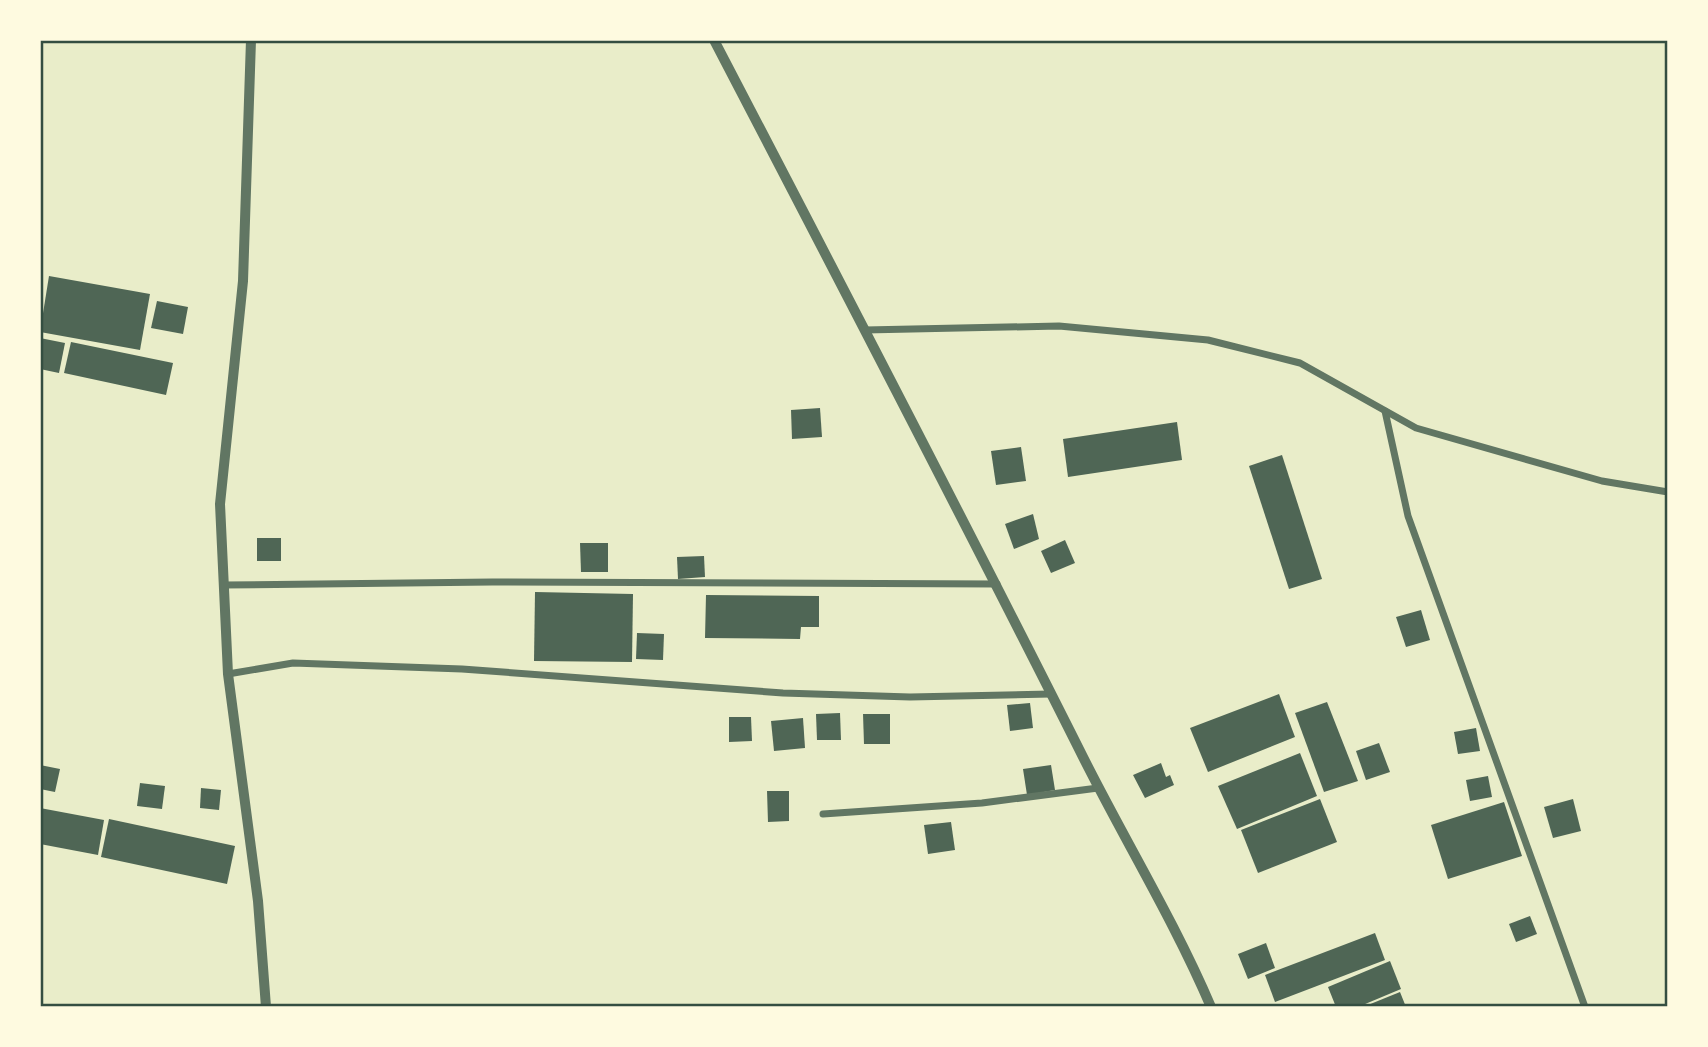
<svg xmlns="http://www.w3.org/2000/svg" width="1708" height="1047" font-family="'Zilla Slab',serif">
	<rect width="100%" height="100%" fill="#e9edc9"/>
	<g fill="#4f6655">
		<path d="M 49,276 L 150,294 L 140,350 L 40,332 Z"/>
		<path d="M 157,301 L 188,307 L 183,334 L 151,328 Z"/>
		<path d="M 40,338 L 65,343 L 59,373 L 40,369 Z"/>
		<path d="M 71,342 L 173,363 L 166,395 L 64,373 Z"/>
		<path d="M 820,408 L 822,437 L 792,439 L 791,410 Z"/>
		<path d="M 1177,422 L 1182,460 L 1068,477 L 1063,439 Z"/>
		<path d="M 1021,447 L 1026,481 L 996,485 L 991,451 Z"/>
		<path d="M 1282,455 L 1322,579 L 1289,589 L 1249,466 Z"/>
		<path d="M 1033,514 L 1039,539 L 1014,549 L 1005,524 Z"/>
		<rect x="257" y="538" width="24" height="23"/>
		<path d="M 1065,540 L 1075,563 L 1051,573 L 1041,551 Z"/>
		<path d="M 580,543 L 608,543 L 608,572 L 581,572 Z"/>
		<path d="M 704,556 L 705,577 L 678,579 L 677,557 Z"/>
		<path d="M 535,592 L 633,594 L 632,662 L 534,661 Z"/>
		<path d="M 706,595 L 819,596 L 819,627 L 801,627 L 800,639 L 705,638 Z"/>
		<path d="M 1421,610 L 1430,640 L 1406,647 L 1396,617 Z"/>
		<path d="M 637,633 L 664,634 L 663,660 L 636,659 Z"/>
		<path d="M 1279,694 L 1295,737 L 1208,772 L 1190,728 Z"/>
		<path d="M 1327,702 L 1358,781 L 1324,792 L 1295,713 Z"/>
		<path d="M 1030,703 L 1033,728 L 1010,731 L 1007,705 Z"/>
		<path d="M 840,713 L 841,740 L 817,740 L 816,714 Z"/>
		<path d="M 863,714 L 890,714 L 890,744 L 864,744 Z"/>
		<path d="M 729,717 L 751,717 L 752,741 L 729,742 Z"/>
		<path d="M 803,718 L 805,748 L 774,751 L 771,721 Z"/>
		<path d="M 1476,728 L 1480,751 L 1458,754 L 1454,732 Z"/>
		<path d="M 1379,743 L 1390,772 L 1366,780 L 1356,751 Z"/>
		<path d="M 1300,753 L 1317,796 L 1237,829 L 1218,786 Z"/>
		<path d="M 1161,763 L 1166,777 L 1170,775 L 1174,785 L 1145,798 L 1133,775 Z"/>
		<path d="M 40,765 L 60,769 L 55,792 L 40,789 Z"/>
		<path d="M 1051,765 L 1055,790 L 1027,795 L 1023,769 Z"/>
		<path d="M 1488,776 L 1492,797 L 1470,801 L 1466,780 Z"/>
		<path d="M 140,783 L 165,786 L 162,809 L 137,806 Z"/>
		<path d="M 201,788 L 221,790 L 219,810 L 200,808 Z"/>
		<path d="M 767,791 L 789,791 L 789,821 L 768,822 Z"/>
		<path d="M 1320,799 L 1337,842 L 1258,873 L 1241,830 Z"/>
		<path d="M 1573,799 L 1581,831 L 1553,838 L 1544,807 Z"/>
		<path d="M 1504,802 L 1522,856 L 1448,879 L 1431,825 Z"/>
		<path d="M 40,808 L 104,820 L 98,855 L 40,844 Z"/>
		<path d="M 109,819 L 235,846 L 227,884 L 101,857 Z"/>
		<path d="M 951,822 L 955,850 L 928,854 L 924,825 Z"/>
		<path d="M 1530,916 L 1537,934 L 1516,942 L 1509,924 Z"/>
		<path d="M 1375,933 L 1385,960 L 1275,1002 L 1265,975 Z"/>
		<path d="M 1266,943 L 1275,968 L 1248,979 L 1238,954 Z"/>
		<path d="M 1390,961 L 1401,989 L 1358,1007 L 1336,1007 L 1328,987 Z"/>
		<path d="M 1400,992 L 1406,1007 L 1363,1007 Z"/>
	</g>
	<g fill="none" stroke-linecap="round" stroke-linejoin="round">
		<g stroke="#617663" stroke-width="7">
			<path d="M 865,330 L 1059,326 L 1208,340 L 1300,363 L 1416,428 L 1602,481 L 1668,492"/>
			<path d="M 1385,411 L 1408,516 L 1585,1007"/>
			<path d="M 223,585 L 492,582 L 997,584"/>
			<path d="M 228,674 L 293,663 L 462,669 L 783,693 L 910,697 L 1051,694"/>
			<path d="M 823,814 L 982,803 L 1098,788"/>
		</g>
		<g stroke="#617663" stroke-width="10">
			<path d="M 251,40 L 243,281 L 220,504 L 228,674 L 258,901 L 266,1007"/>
			<path d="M 714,40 C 837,276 960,512 1079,749 C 1122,836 1173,918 1211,1007"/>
		</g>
	</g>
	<rect width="1708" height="1047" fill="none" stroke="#fefae0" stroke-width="84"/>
	<rect x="42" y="42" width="1624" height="963" fill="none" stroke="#344e41" stroke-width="2.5"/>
</svg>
